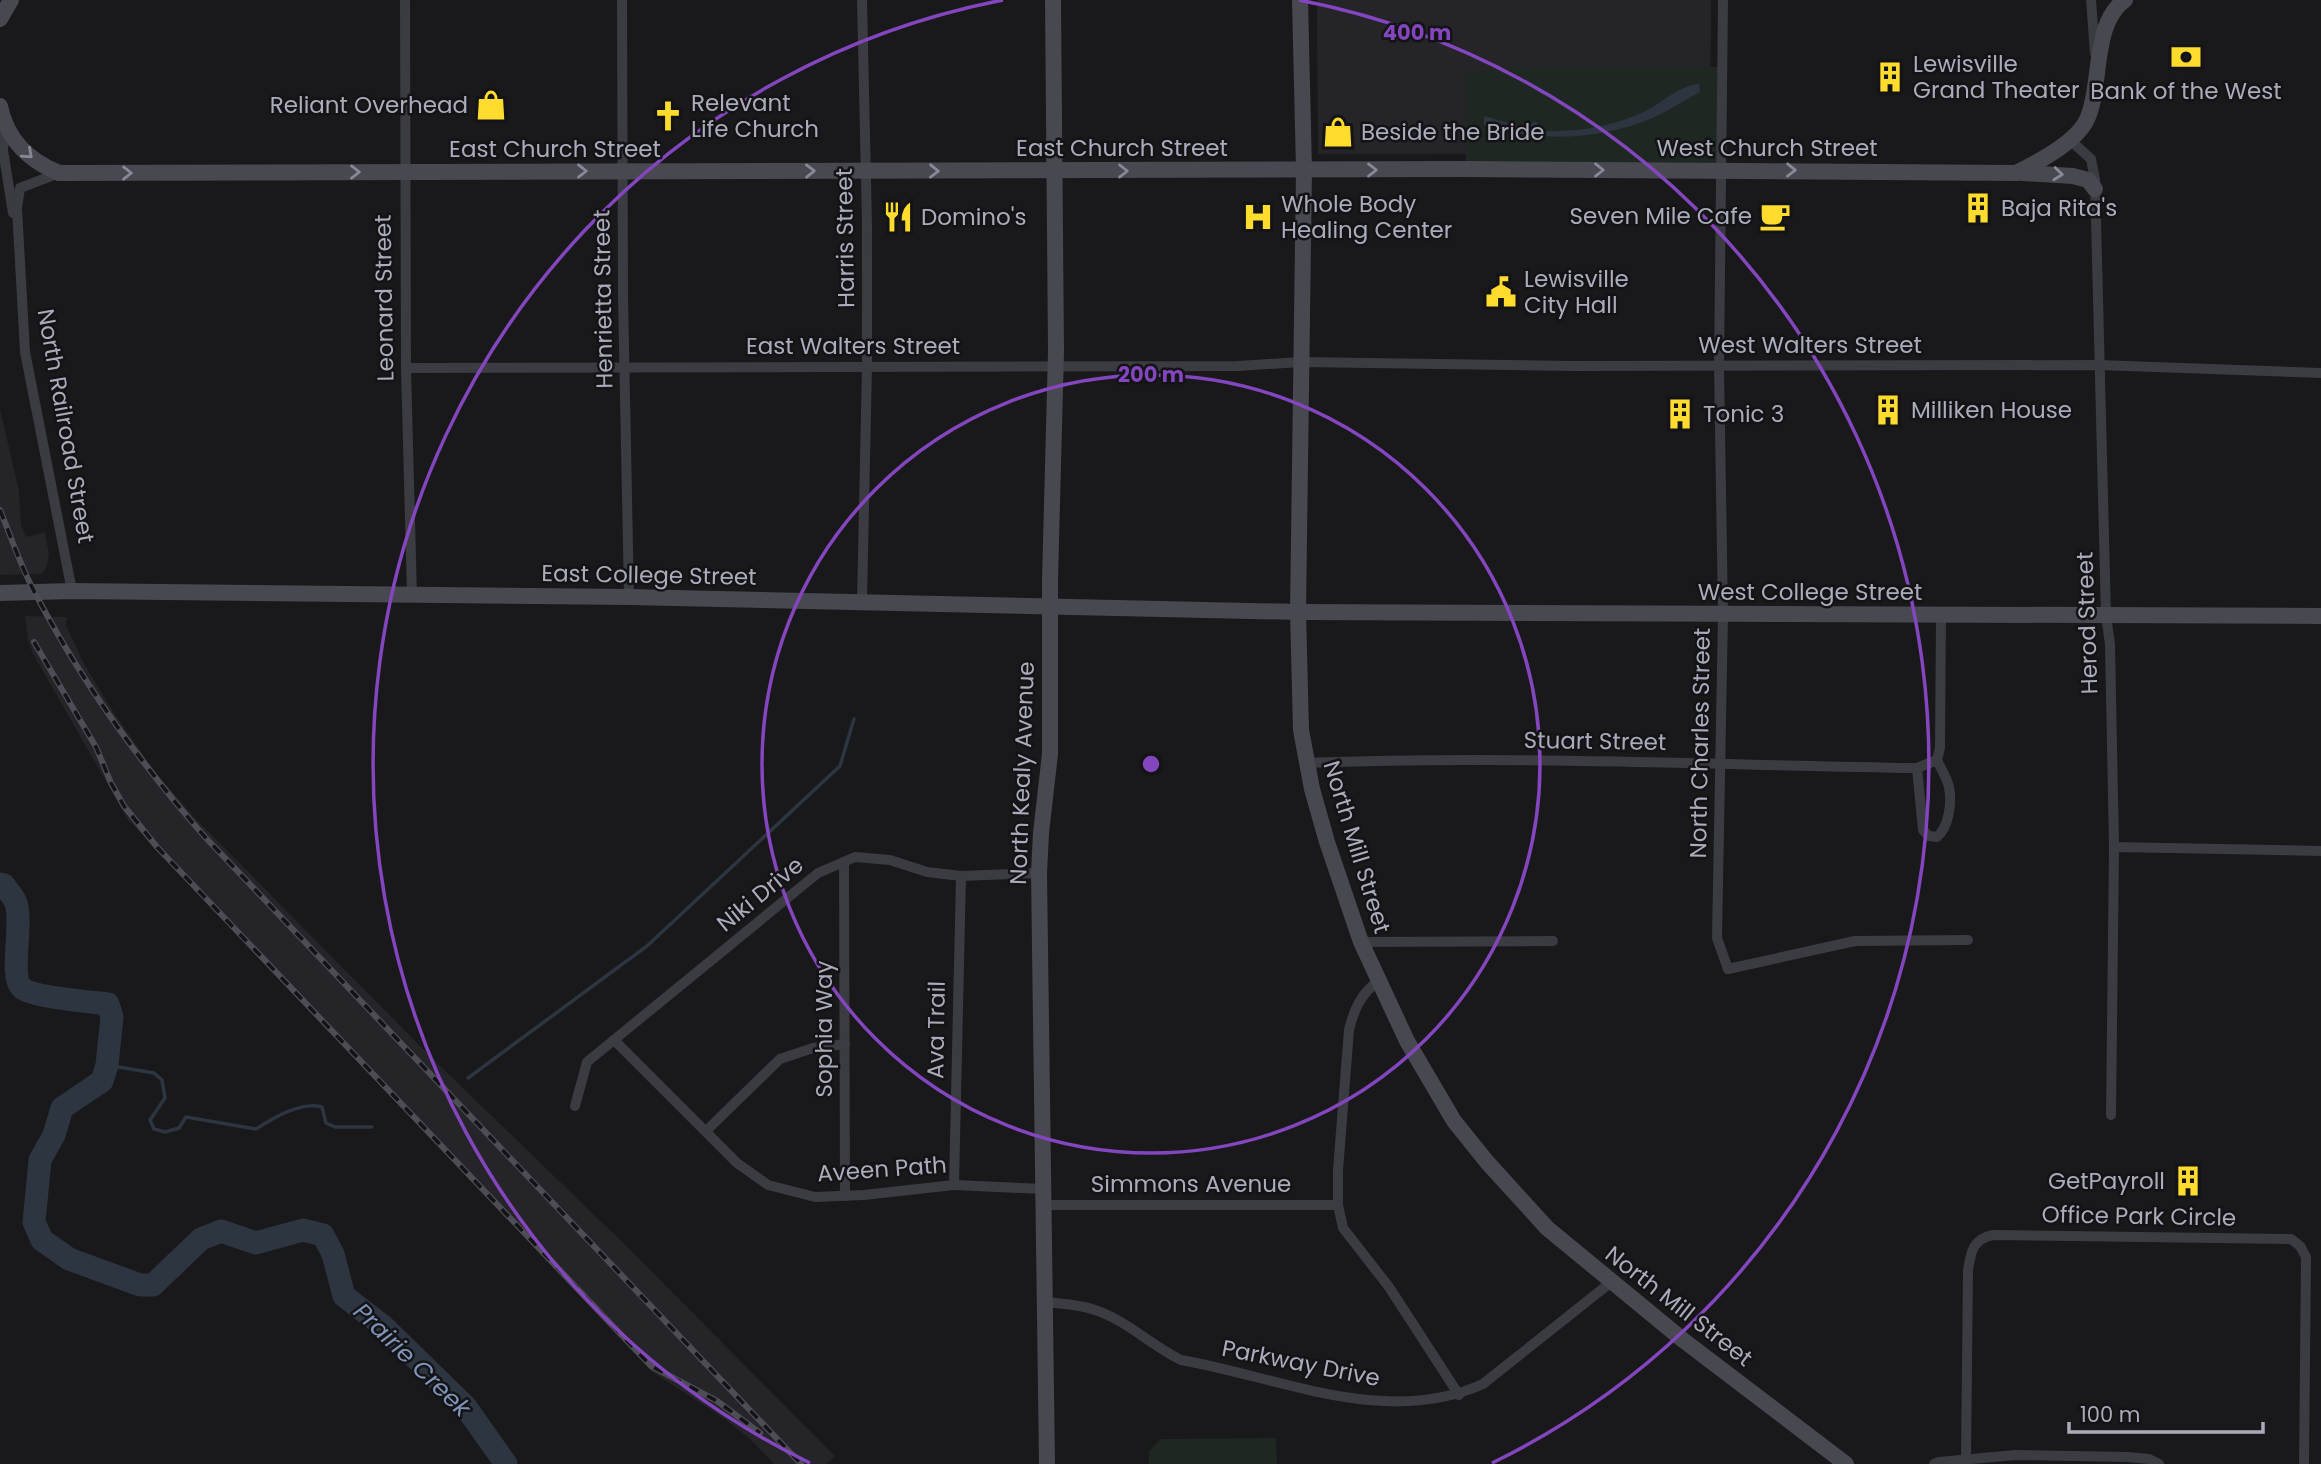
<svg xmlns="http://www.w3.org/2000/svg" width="2321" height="1464" font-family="Poppins,sans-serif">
	<rect width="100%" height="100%" fill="#19181b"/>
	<g fill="#252428">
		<path d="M 1317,0 L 1711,0 L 1710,153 L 1318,154 Z"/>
		<path d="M 0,409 L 19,491 L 21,525 L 26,537 L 45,532 L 49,554 L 47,567 L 41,574 L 0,575 Z"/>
		<path d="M 25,616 L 67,617 L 66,625 L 84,664 L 114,713 L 156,773 L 196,819 L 433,1059 L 622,1242 L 835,1456 L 826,1464 L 774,1464 L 750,1439 L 725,1419 L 651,1371 L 128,820 L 33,654 L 28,640 Z"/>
	</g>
	<g fill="#1e2721">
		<path d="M 1518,67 L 1722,67 L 1723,170 L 1466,169 L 1465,75 L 1481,71 Z"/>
		<path d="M 1276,1438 L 1277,1464 L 1149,1464 L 1149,1451 L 1161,1439 Z"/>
	</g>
	<path fill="#2d3540" d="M 1699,84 L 1700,92 C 1684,101 1669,110 1653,118 C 1600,140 1538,143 1484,125 L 1484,116 L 1518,126 L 1536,122 L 1544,131 C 1580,132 1614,126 1646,111 C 1663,102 1680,85 1699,84 Z"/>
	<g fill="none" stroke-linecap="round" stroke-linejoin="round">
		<g stroke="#2d3540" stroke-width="3.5">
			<path d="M 107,1065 L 154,1073 L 162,1080 L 165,1098 L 150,1120 L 154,1129 L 165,1132 L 179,1128 L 186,1117 L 256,1129 C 273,1118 301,1101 322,1107 L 326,1123 L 335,1127 L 372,1127"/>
			<path d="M 468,1078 L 647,946 L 840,766 L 854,719"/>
		</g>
		<path stroke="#2d3540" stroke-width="23" d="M 0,884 L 4,885 C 8,891 14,897 16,903 C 23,925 9,977 22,988 C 32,997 91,1002 108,1004 L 112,1017 L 107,1065 L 102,1081 L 62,1108 L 54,1135 L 40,1160 L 34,1222 L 42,1240 L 69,1259 L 140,1285 L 153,1285 L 201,1239 L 221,1231 L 256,1243 L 303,1230 L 323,1235 L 333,1254 L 344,1296 L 383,1326 L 465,1406 L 506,1464"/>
		<g stroke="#3b3b42" stroke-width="10">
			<path d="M 405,0 L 406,368 L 412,596"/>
			<path d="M 622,0 L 623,296 L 629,597"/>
			<path d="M 1723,0 L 1719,366 L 1723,614 L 1717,938 L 1728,969 L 1855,941 L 1968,940"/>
			<path d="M 2091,0 L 2095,53"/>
			<path d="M 5,127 L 3,150 L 13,213"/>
			<path d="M 2070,140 L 2091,159 L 2095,179 L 2106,616 L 2110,644 L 2114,847 L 2111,1115"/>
			<path d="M 59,173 L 20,188 L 17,208 L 25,352 L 72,591"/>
			<path d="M 406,368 L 1238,366 L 1300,362 L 1573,366 L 2099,365 L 2321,373"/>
			<path d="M 862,601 L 867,366 L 867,224 L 862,0"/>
			<path d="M 1307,763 C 1510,755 1714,765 1917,768 L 1937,760 L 1940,748 L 1941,616"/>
			<path d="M 1917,768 L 1923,830 L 1929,836 L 1937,837 C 1949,827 1952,803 1949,787 C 1947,778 1941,769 1937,760"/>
			<path d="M 2114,847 L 2321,851"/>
			<path d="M 844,862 L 845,1196"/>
			<path d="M 1361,942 L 1553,941"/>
			<path d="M 1378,981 C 1361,994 1354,1009 1349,1030 L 1338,1170 L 1338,1205 L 1343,1228 L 1389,1287 L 1459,1395"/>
			<path d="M 614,1040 L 737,1163 L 768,1185 L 815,1197 L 864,1195 L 954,1185 L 1043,1189"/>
			<path d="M 575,1106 L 587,1062 L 818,873 L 855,857 L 890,860 L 927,872 L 961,876 L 1039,873"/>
			<path d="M 706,1131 L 780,1059 L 813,1048 L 845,1044"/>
			<path d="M 954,1185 L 961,876"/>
			<path d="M 1043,1205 L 1338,1205"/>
			<path d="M 1045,1302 C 1062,1304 1079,1304 1095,1310 C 1126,1320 1152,1346 1181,1360 C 1279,1377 1386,1428 1483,1384 L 1610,1283"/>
			<path d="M 1966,1459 L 1968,1270 C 1971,1251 1973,1239 1993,1235 L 2291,1239 L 2300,1246 L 2306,1257 L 2304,1464"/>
			<path d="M 1934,1464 L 1939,1462 L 2015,1455 L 2128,1457 L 2149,1459 L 2159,1464"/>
		</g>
		<g stroke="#474850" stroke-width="16">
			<path d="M 1300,0 L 1304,170 L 1298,612 L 1301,730 L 1312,789 L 1327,842 L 1361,942 L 1407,1041 L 1454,1121 L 1487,1162 L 1547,1228 L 1683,1340 L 1846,1464"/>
			<path d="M 0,19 L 11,0"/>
			<path d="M 0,106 C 7,140 28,160 59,173 L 1466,169 L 2016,173 C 2038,162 2079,141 2088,117 C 2102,84 2092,23 2125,0"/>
			<path d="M 2022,173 L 2073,176 L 2088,180 L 2095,189"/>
			<path d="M 0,593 L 72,591 L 629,597 L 1298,612 L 2321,616"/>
			<path d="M 1047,1464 L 1039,873 L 1041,833 L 1050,754 L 1050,580 L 1056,351 L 1053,0"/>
		</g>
		<g stroke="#4c4d55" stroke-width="6">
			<g id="rail">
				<path d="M 0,510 C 11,537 21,567 35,593 C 81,681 140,763 205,837 L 801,1464"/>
				<path d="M 34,642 L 96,747 L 111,783 L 124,806 L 157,847 L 651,1366 L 717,1401 L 760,1433"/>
			</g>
		</g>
		<use href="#rail" stroke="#141316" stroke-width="3.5" stroke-dasharray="10" stroke-linecap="butt"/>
	</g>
	<defs><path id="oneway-chevron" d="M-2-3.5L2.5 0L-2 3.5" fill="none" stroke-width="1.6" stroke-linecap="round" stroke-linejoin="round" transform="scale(1.75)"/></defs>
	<g stroke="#878996">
		<use href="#oneway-chevron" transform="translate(28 154) rotate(42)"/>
		<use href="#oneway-chevron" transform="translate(1372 170)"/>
		<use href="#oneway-chevron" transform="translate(1599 170)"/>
		<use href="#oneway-chevron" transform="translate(1791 170) rotate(1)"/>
		<use href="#oneway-chevron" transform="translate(582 171)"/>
		<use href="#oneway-chevron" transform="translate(810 171) rotate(-1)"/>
		<use href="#oneway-chevron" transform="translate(934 171) rotate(1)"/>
		<use href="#oneway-chevron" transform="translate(1123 171)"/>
		<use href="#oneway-chevron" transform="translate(355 172)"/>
		<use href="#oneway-chevron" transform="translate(127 173)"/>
		<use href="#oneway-chevron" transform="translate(2058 174) rotate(6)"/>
	</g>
	<g fill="none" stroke="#8446be" stroke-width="3.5">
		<circle cx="1151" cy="764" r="389"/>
		<path d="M810 1463A778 778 0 0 1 1003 0M1299 0A778 778 0 0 1 1492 1463"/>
	</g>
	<defs>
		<g id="bank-bare" transform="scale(2.415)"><path d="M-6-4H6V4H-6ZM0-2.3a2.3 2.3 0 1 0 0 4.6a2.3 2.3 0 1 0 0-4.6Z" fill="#fedc2e" stroke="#141316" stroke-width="2.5" paint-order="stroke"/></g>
		<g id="building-bare" transform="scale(2.415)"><path d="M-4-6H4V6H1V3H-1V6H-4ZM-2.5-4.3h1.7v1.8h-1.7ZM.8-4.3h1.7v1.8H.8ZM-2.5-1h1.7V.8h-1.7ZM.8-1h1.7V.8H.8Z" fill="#fedc2e" stroke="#141316" stroke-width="2.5" paint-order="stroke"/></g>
		<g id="shop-bare" transform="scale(2.415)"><path d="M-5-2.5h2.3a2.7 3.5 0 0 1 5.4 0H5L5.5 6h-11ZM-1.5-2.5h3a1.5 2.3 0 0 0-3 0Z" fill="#fedc2e" stroke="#141316" stroke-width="2.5" paint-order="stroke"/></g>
		<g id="church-bare" transform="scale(2.415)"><path d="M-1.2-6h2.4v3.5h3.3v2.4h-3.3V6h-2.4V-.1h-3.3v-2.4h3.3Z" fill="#fedc2e" stroke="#141316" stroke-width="2.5" paint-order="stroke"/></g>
		<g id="cafe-bare" transform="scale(2.415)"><path d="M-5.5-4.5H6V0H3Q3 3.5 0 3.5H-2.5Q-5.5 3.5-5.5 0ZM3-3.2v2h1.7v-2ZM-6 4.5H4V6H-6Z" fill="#fedc2e" stroke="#141316" stroke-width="2.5" paint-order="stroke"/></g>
		<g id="restaurant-bare" transform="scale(2.415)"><path d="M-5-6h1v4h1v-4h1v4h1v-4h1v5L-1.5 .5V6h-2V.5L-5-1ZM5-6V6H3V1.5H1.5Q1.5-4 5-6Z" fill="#fedc2e" stroke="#141316" stroke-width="2.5" paint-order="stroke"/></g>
		<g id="hospital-bare" transform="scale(2.415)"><path d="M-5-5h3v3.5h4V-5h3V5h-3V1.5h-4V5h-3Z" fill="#fedc2e" stroke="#141316" stroke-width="2.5" paint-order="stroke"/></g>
		<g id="civic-bare" transform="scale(2.415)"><path d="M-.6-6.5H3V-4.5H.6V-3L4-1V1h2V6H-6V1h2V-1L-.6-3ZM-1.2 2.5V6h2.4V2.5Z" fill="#fedc2e" stroke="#141316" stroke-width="2.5" paint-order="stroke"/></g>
	</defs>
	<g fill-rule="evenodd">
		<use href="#bank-bare" x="2186" y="57"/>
		<use href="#building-bare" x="1890" y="77"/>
		<use href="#shop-bare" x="491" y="105"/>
		<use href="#church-bare" x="668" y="116"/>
		<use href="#shop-bare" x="1338" y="132"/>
		<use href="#building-bare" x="1978" y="208"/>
		<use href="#cafe-bare" x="1775" y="216"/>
		<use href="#restaurant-bare" x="898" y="217"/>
		<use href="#hospital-bare" x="1258" y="217"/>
		<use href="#civic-bare" x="1501" y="292"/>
		<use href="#building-bare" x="1888" y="410"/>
		<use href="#building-bare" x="1680" y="414"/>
		<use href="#building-bare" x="2188" y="1181"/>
	</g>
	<g text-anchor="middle" stroke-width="5" stroke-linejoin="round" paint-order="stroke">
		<g font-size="23" fill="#aaacbb" stroke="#141316" text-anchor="start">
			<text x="1913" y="72">Lewisville<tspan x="1913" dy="26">Grand Theater</tspan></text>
			<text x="2186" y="99" text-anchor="middle">Bank of the West</text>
			<text x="691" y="111">Relevant<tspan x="691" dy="26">Life Church</tspan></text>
			<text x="468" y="113" text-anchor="end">Reliant Overhead</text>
			<text x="1361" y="140">Beside the Bride</text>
			<text x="1281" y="212">Whole Body<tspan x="1281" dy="26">Healing Center</tspan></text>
			<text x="2001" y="216">Baja Rita's</text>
			<text x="1752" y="224" text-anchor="end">Seven Mile Cafe</text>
			<text x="921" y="225">Domino's</text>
			<text x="1524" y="287">Lewisville<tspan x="1524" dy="26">City Hall</tspan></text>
			<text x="1911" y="418">Milliken House</text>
			<text x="1703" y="422">Tonic 3</text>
			<text x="2165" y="1189" text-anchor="end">GetPayroll</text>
		</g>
		<g font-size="23" fill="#aaacbb" stroke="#141316">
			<text x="1122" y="156">East Church Street</text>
			<text x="1767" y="156">West Church Street</text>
			<text x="555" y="157">East Church Street</text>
			<text transform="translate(845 238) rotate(-91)" y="8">Harris Street</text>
			<text transform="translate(384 298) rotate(-91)" y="8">Leonard Street</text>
			<text transform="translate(603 299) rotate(-91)" y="8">Henrietta Street</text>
			<text x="1810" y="353">West Walters Street</text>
			<text x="853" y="354">East Walters Street</text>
			<text transform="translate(66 426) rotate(80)" y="8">North Railroad Street</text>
			<text transform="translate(649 575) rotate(1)" y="8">East College Street</text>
			<text x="1810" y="600">West College Street</text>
			<text transform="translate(2087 623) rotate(-92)" y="8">Herod Street</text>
			<text transform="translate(1595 741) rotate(1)" y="8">Stuart Street</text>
			<text transform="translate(1700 743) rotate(-89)" y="8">North Charles Street</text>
			<text transform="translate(1022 773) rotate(-88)" y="8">North Kealy Avenue</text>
			<text transform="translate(1357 847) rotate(73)" y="8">North Mill Street</text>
			<text transform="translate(760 894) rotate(-39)" y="8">Niki Drive</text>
			<text transform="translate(824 1029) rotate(-90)" y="8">Sophia Way</text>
			<text transform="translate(936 1030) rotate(-89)" y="8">Ava Trail</text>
			<text transform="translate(882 1169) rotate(-4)" y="8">Aveen Path</text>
			<text x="1191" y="1192">Simmons Avenue</text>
			<text transform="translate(2139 1216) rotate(1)" y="8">Office Park Circle</text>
			<text transform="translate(1679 1306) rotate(38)" y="8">North Mill Street</text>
			<text transform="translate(1301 1363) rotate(11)" y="8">Parkway Drive</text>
		</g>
		<g font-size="24" font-style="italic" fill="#7f94b8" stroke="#141316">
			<text transform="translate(412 1360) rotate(44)" y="8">Prairie Creek</text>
		</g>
	</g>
	<circle cx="1151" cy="764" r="10" fill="#8446be" stroke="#141316" stroke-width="3.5"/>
	<g font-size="21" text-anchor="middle" font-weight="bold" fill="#8446be" stroke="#141316" stroke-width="5" stroke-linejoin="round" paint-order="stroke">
		<text x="1417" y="40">400 m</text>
		<text x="1151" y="382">200 m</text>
	</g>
	<path d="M2069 1422v10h194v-10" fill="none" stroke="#aaacbb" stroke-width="3.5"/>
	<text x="2080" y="1422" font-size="21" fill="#aaacbb" stroke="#141316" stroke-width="5" paint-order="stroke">100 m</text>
</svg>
